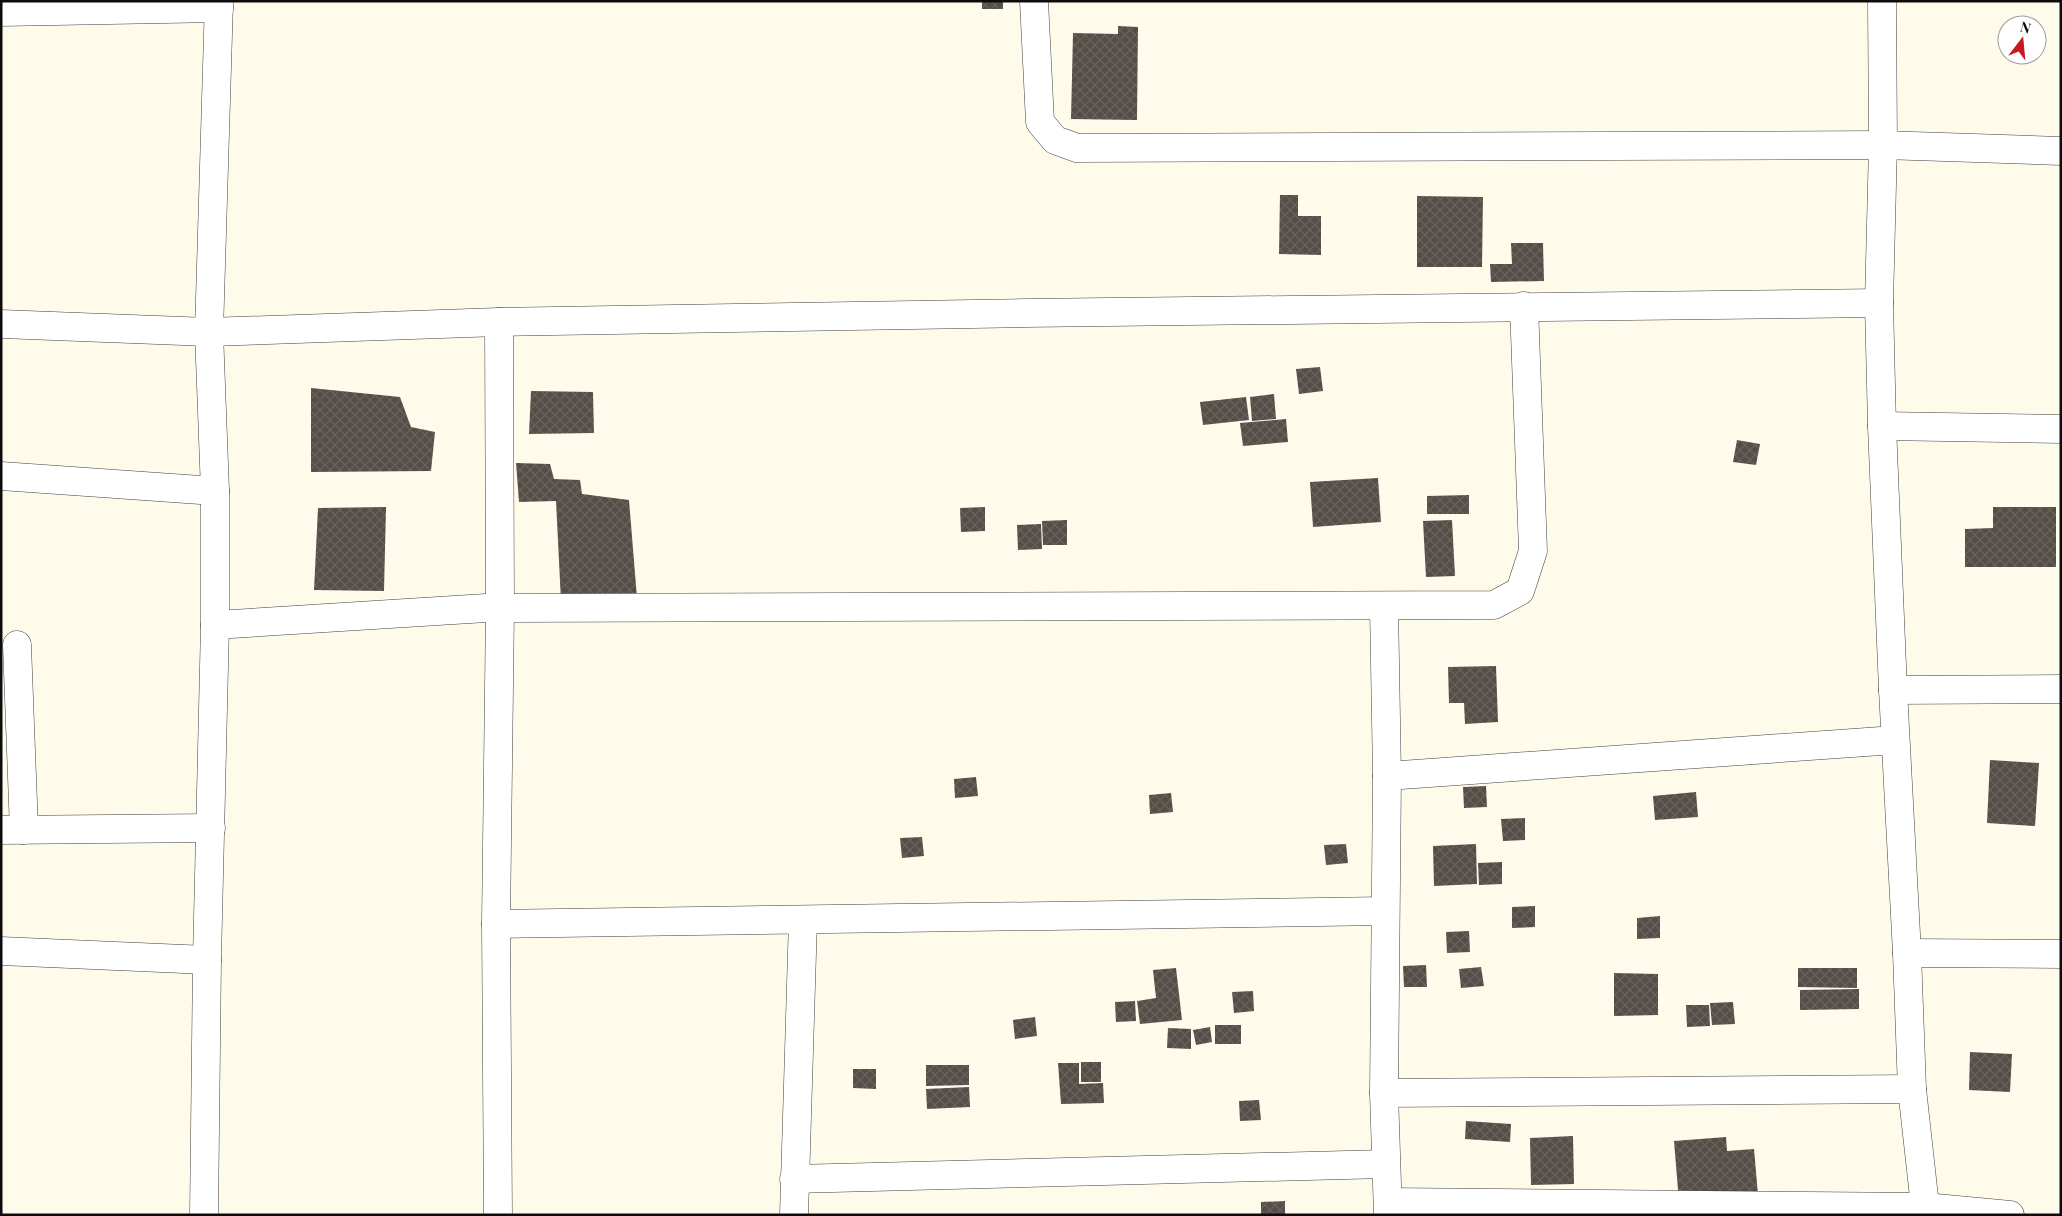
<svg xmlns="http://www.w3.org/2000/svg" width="2062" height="1216" font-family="'Playfair Display',serif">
	<defs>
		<pattern id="building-cross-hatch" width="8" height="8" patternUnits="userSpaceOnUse" patternTransform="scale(1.25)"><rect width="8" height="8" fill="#554d47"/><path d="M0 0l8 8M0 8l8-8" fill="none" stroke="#68625d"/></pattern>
	</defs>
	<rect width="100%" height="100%" fill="#fffbeb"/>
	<g fill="url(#building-cross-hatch)">
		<rect x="982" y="1" width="21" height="8"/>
		<path d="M 1118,26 L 1138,27 L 1137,120 L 1071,119 L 1073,33 L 1118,34 Z"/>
		<path d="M 1280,195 L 1298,195 L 1298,216 L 1321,216 L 1321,255 L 1279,254 Z"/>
		<path d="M 1417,196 L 1483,197 L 1482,267 L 1417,267 Z"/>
		<path d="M 1511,243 L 1543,243 L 1544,281 L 1491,282 L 1490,264 L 1512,264 Z"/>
		<path d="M 1320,367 L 1323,391 L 1299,394 L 1296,369 Z"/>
		<path d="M 311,388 L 400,397 L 411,427 L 435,432 L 431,471 L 311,472 Z"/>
		<path d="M 531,391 L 593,392 L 594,433 L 529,434 Z"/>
		<path d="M 1274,394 L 1276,419 L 1252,421 L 1250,397 Z"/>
		<path d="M 1246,397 L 1249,420 L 1203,425 L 1200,402 Z"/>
		<path d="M 1286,419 L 1288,442 L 1243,446 L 1240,423 Z"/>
		<path d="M 1737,440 L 1760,444 L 1756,465 L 1733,462 Z"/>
		<path d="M 516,463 L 550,464 L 554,479 L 580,480 L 582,494 L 629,500 L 637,598 L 561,601 L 556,501 L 519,502 Z"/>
		<path d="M 1378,478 L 1381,522 L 1313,527 L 1310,482 Z"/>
		<path d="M 1469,495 L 1469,514 L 1427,514 L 1427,496 Z"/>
		<path d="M 386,507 L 384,591 L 314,590 L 318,508 Z"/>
		<path d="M 985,507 L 985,531 L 961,532 L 960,508 Z"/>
		<path d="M 1993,507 L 2056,507 L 2056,567 L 1965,567 L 1965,529 L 1993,528 Z"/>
		<path d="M 1067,520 L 1067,545 L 1043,545 L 1042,521 Z"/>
		<path d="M 1452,520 L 1455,576 L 1426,577 L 1423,521 Z"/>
		<path d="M 1041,524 L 1042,549 L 1018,550 L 1017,525 Z"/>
		<path d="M 1496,666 L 1498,722 L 1465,724 L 1464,703 L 1449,703 L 1448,667 Z"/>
		<path d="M 1990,760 L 2039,763 L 2035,826 L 1987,823 Z"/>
		<path d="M 976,777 L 978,796 L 955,798 L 954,779 Z"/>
		<path d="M 1486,786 L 1487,807 L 1464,808 L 1463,787 Z"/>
		<path d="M 1696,792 L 1698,817 L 1655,820 L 1653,796 Z"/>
		<path d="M 1171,793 L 1173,812 L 1150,814 L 1149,795 Z"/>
		<path d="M 1525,818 L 1525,840 L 1503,841 L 1501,819 Z"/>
		<path d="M 922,837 L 924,856 L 902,858 L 900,838 Z"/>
		<path d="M 1346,844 L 1348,863 L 1326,865 L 1324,845 Z"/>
		<path d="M 1476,844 L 1477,884 L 1434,886 L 1433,846 Z"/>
		<path d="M 1502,862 L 1502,884 L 1479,885 L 1478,863 Z"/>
		<path d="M 1535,906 L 1535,927 L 1512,928 L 1512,907 Z"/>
		<path d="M 1660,916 L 1660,938 L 1637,939 L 1637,918 Z"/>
		<path d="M 1469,931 L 1470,952 L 1447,953 L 1446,932 Z"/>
		<path d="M 1426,965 L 1427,987 L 1404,987 L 1403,966 Z"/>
		<path d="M 1481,967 L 1484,986 L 1461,988 L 1459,969 Z"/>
		<path d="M 1176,968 L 1182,1020 L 1140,1024 L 1137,1001 L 1156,998 L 1153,970 Z"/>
		<path d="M 1798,968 L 1857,968 L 1857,988 L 1798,987 Z"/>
		<path d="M 1614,973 L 1658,974 L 1658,1015 L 1614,1016 Z"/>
		<path d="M 1859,989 L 1859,1009 L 1800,1010 L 1800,990 Z"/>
		<path d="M 1253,991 L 1254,1011 L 1234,1013 L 1232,992 Z"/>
		<path d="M 1135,1001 L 1136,1021 L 1116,1022 L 1115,1002 Z"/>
		<path d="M 1733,1002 L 1735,1024 L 1712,1025 L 1710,1003 Z"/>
		<path d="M 1686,1005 L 1709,1005 L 1710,1026 L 1687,1027 Z"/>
		<path d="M 1035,1017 L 1037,1036 L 1015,1039 L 1013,1020 Z"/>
		<rect x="1215" y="1025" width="26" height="19"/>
		<path d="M 1210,1027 L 1212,1042 L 1196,1045 L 1193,1030 Z"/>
		<path d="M 1168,1028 L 1191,1029 L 1191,1049 L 1167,1048 Z"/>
		<path d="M 1970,1052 L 2012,1054 L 2010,1092 L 1969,1090 Z"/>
		<rect x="1081" y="1062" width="20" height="20"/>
		<path d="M 1058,1063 L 1079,1063 L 1079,1084 L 1103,1083 L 1104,1103 L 1061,1104 Z"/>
		<path d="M 926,1065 L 969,1065 L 969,1085 L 926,1086 Z"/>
		<path d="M 853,1069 L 876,1069 L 876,1089 L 853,1088 Z"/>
		<path d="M 969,1087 L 970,1107 L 927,1109 L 926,1089 Z"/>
		<path d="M 1259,1100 L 1261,1120 L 1240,1121 L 1239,1101 Z"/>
		<path d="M 1466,1121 L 1511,1124 L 1510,1142 L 1465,1139 Z"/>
		<path d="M 1573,1136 L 1574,1184 L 1531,1185 L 1530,1138 Z"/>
		<path d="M 1726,1137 L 1727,1151 L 1754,1149 L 1758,1195 L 1679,1202 L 1674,1141 Z"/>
		<path d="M 1285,1201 L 1285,1215 L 1261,1215 L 1261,1202 Z"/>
	</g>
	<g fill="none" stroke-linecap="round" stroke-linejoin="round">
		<g stroke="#3f3f3f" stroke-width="29">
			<g id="minor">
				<path d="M 1034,1 L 1040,122 L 1055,140 L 1077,148 L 1883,145 L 2061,151"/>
				<path d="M 1882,1 L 1883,145 L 1879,303 L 1882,426 L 1893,690 L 1907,953 L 1912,1089 L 1926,1215"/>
				<path d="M 1,12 L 219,8"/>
				<path d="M 1,324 L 209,332 L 499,322 L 1026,313 L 1879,303"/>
				<path d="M 1882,426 L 2061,429"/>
				<path d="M 1,476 L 215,491"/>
				<path d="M 1384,606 L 1387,776 L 1384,1093 L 1388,1215"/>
				<path d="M 215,625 L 486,608 L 1494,605 L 1520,591 L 1533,551 L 1524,306"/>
				<path d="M 17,645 L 24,830"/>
				<path d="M 1893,690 L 2061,689"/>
				<path d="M 1387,776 L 1895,740"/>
				<path d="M 1,830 L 211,828"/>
				<path d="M 496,924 L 1385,911"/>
				<path d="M 1,951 L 207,960"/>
				<path d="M 1907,953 L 2061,954"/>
				<path d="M 1384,1093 L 1912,1089"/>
				<path d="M 794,1179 L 1385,1164"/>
				<path d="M 1388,1202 L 1925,1207 L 2010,1215"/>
				<path d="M 204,1215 L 207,960 L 215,625 L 215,491 L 209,332 L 219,1"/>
				<path d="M 498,1215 L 496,924 L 500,608 L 499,322"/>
				<path d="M 794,1215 L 803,920"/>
			</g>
		</g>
		<use href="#minor" stroke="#fff" stroke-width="28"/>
	</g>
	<rect width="2062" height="1216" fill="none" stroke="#0c0c0c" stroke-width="5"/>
	<g transform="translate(2022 40) rotate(16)"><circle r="24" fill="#ffffff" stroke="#9e9e9e"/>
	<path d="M0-4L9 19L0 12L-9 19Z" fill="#c71921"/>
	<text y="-8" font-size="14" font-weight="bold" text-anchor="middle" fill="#0c0c0c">N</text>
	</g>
</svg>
